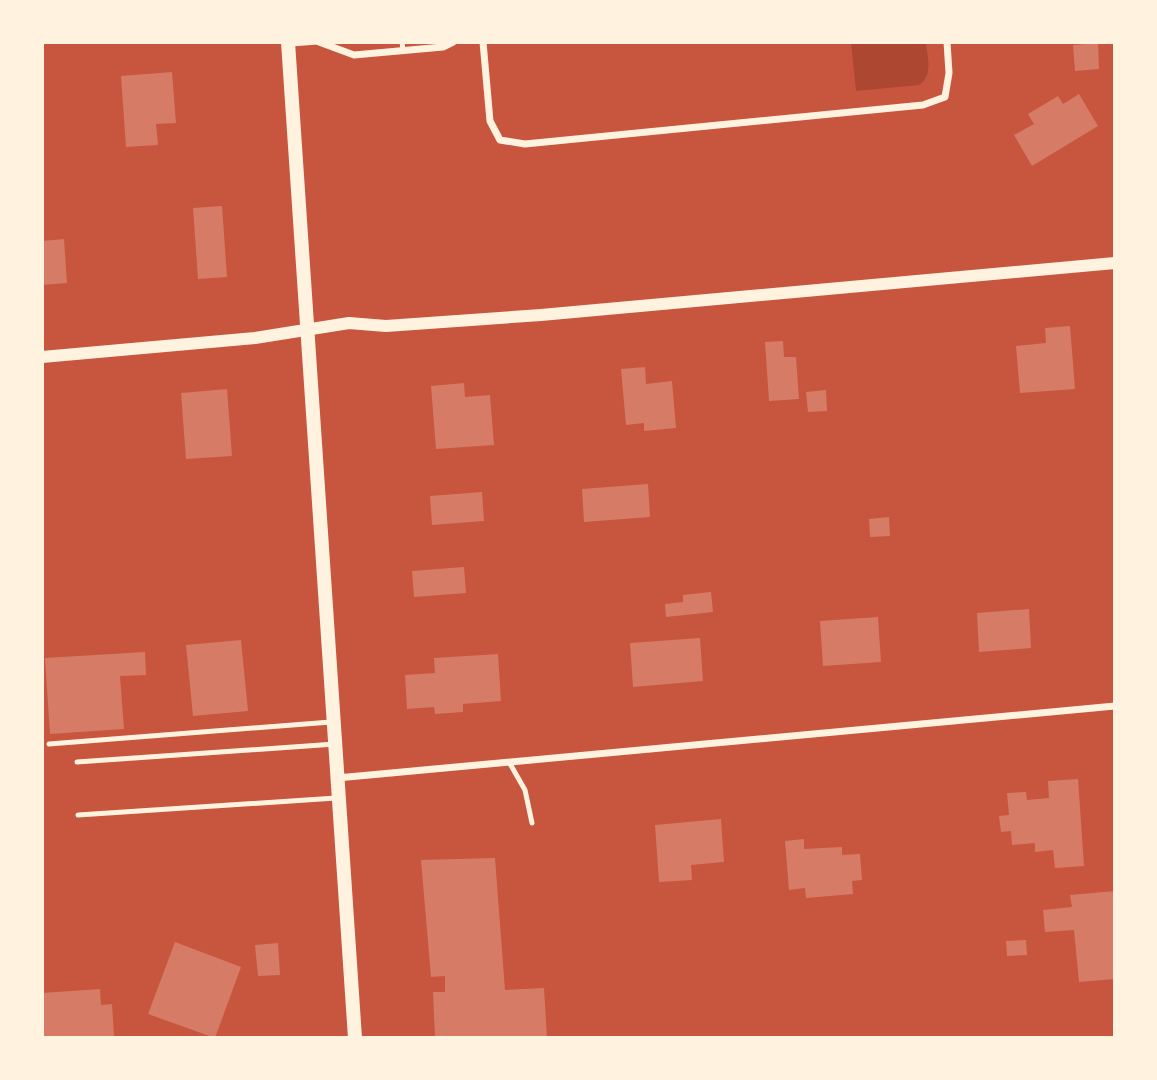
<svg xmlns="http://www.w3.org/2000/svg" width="1157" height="1080" font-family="Manrope,sans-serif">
	<rect width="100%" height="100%" fill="#c8553d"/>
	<path fill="#ae4732" d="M 851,42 L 926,42 C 927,58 934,75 919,85 L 856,91 Z"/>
	<g fill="#d67c66">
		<path d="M 1098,43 L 1099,69 L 1075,71 L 1073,45 Z"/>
		<path d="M 172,72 L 176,123 L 156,124 L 158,145 L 126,147 L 121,76 Z"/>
		<path d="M 1079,94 L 1098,126 L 1032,166 L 1014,135 L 1034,124 L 1028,114 L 1058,96 L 1063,104 Z"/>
		<path d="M 222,206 L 227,277 L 198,279 L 193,208 Z"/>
		<path d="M 64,239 L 67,283 L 42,285 L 42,241 Z"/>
		<path d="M 1070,326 L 1075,389 L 1020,393 L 1016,346 L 1046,343 L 1045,328 Z"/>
		<path d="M 783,341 L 784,357 L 796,357 L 799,399 L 769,401 L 765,342 Z"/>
		<path d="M 645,367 L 646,384 L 672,381 L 676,428 L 644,431 L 644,423 L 626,425 L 621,369 Z"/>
		<path d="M 464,383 L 465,397 L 490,395 L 494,445 L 436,449 L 431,386 Z"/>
		<path d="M 227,389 L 232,456 L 186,459 L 181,393 Z"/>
		<path d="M 826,390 L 827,411 L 808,412 L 806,392 Z"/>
		<path d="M 648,484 L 650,517 L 584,522 L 582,489 Z"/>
		<path d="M 482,492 L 484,521 L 432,525 L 430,496 Z"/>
		<path d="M 889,517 L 890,536 L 870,537 L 869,519 Z"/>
		<path d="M 464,567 L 466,593 L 414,597 L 412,571 Z"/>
		<path d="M 711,592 L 713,612 L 666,617 L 665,604 L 683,602 L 683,595 Z"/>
		<path d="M 1029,609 L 1031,648 L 979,652 L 977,613 Z"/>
		<path d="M 878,617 L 881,662 L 823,666 L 820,621 Z"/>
		<path d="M 700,638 L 703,681 L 633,687 L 630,643 Z"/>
		<path d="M 241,640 L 248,711 L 193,716 L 186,645 Z"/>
		<path d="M 145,652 L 146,675 L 120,676 L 124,729 L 50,734 L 45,658 Z"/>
		<path d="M 498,654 L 501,701 L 463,704 L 463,712 L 435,714 L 434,707 L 407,709 L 405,675 L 435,673 L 434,658 Z"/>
		<path d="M 1078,779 L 1084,866 L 1055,868 L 1053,850 L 1035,852 L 1035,843 L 1012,845 L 1011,831 L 1001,832 L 999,816 L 1009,815 L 1007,793 L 1026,792 L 1027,800 L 1049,798 L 1048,781 Z"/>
		<path d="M 721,819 L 724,862 L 691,865 L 692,880 L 659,882 L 655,825 Z"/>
		<path d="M 804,839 L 804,849 L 842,847 L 842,855 L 860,854 L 862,880 L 852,881 L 853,894 L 806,898 L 805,888 L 789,890 L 785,841 Z"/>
		<path d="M 495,858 L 505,990 L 544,988 L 547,1038 L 435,1038 L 433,992 L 445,992 L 445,976 L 431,977 L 421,860 Z"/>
		<path d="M 1115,891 L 1115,979 L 1079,982 L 1074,930 L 1045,932 L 1043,910 L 1072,907 L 1070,895 Z"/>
		<path d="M 1026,940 L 1027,955 L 1007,956 L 1006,941 Z"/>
		<path d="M 175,942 L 241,967 L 215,1038 L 148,1014 Z"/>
		<path d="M 278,943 L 280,975 L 258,976 L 255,945 Z"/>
		<path d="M 100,989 L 101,1005 L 112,1004 L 114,1036 L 42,1038 L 42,993 Z"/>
	</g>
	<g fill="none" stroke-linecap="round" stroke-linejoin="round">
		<g stroke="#fff3e0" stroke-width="5">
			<path d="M 402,42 L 403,50"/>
			<path d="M 291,44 L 318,42"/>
			<path d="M 49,744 L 331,722"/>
			<path d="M 77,762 L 335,744"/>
			<path d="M 509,762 L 525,790 L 532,823"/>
			<path d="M 78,815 L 336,798"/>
		</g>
		<g stroke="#fff3e0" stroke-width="7">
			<path d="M 319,42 L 354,55 L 443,47 L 453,42"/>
			<path d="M 483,42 L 490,121 L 500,140 L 525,144 L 923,105 L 945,97 L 949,73 L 947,42"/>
			<path d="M 337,778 L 1115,706"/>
		</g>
		<path stroke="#fff3e0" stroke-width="12" d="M 42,357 L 255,338 L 349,323 L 386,326 L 541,315 L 1115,263"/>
		<path stroke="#fff3e0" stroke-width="14" d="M 288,42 L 355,1038"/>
	</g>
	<rect width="1157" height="1080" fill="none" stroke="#fff3e0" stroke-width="88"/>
</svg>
